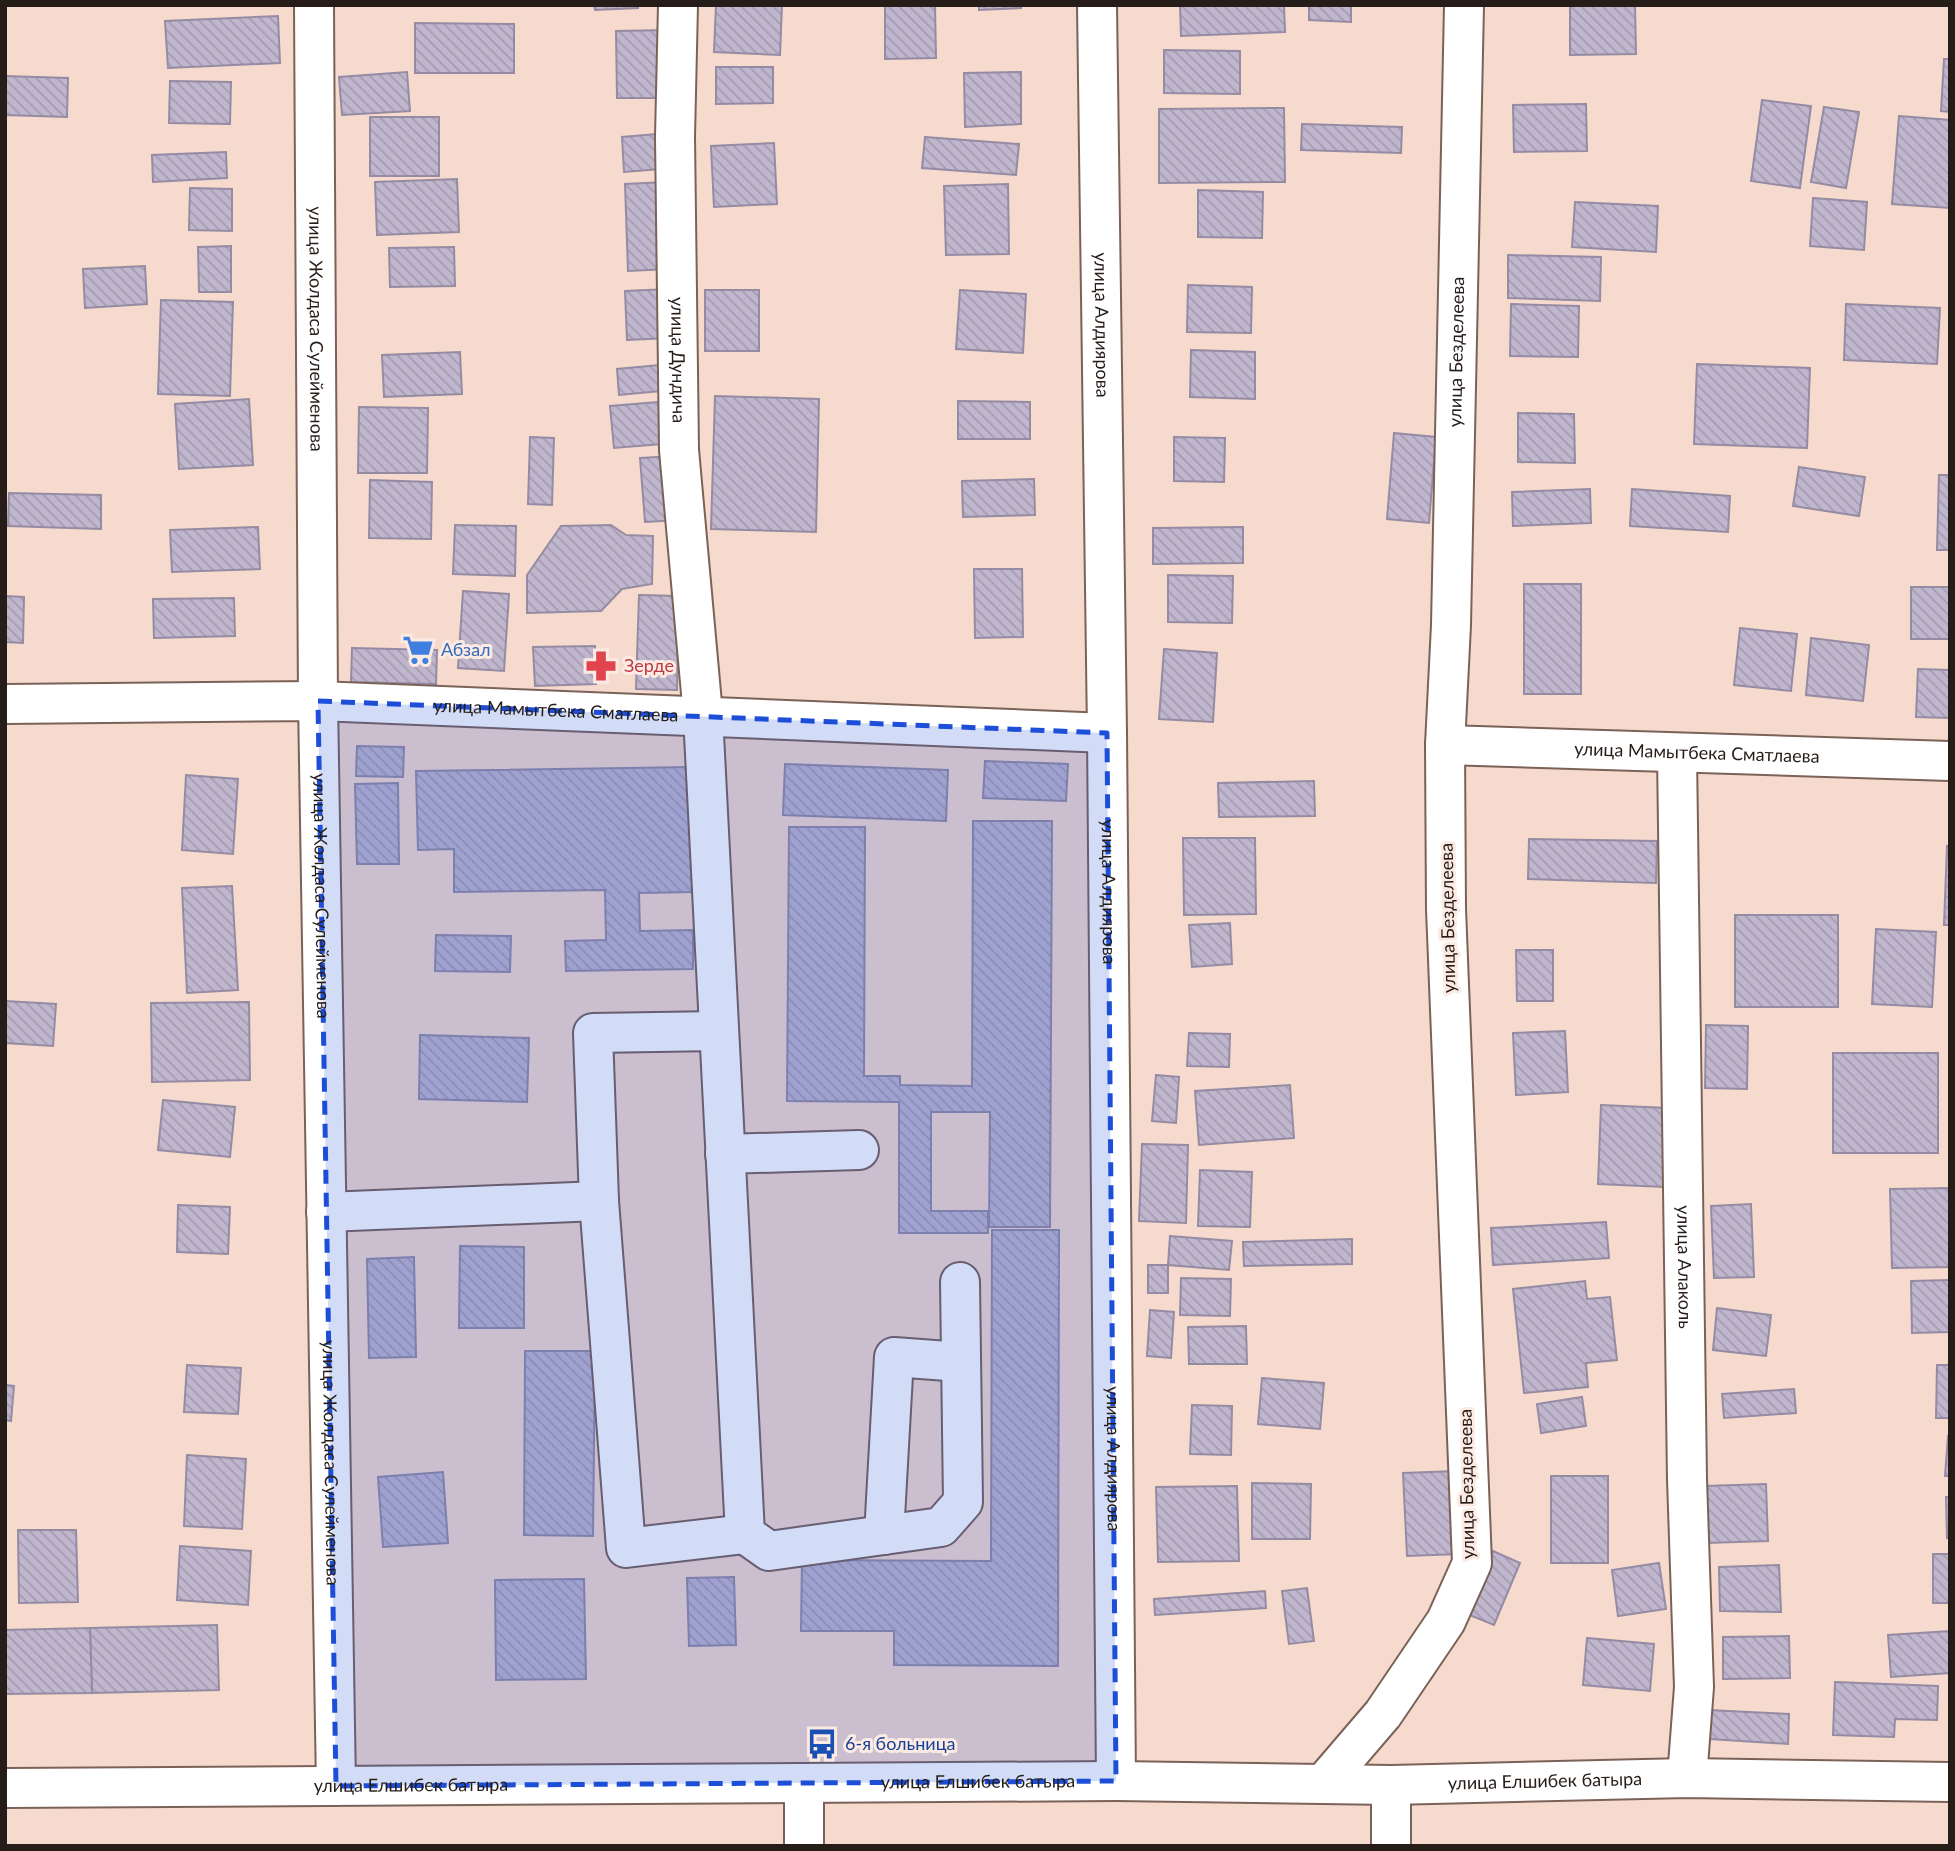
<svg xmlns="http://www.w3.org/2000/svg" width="1955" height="1851" font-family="Lato,sans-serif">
	<defs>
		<pattern id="building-back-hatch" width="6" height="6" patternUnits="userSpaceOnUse" patternTransform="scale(1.75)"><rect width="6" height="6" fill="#c0b6ce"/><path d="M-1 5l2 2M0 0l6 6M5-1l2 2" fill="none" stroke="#a59cb0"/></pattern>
	</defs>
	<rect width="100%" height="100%" fill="#f7dace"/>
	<g fill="url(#building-back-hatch)" stroke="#958ba2" stroke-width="2">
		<path d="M 594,5 L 638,5 L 638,8 L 595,10 Z"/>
		<path d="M 716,5 L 782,5 L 780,55 L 714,52 Z"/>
		<path d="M 885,5 L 935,5 L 936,58 L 885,59 Z"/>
		<path d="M 979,5 L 1021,5 L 1021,8 L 979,10 Z"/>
		<path d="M 1180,5 L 1284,5 L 1285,32 L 1181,36 Z"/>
		<path d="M 1309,5 L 1351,5 L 1351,22 L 1309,20 Z"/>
		<path d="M 1570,5 L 1635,5 L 1636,54 L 1570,55 Z"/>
		<path d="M 278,16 L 280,63 L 168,68 L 165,21 Z"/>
		<path d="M 415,23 L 514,24 L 514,73 L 415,73 Z"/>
		<path d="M 666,30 L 667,98 L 617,98 L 616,31 Z"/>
		<path d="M 1164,50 L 1240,51 L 1240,94 L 1164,93 Z"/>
		<path d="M 1944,59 L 1950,59 L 1950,112 L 1941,111 Z"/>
		<path d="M 716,67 L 773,67 L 773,103 L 716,104 Z"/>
		<path d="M 407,72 L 410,111 L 342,115 L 339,77 Z"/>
		<path d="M 1021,72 L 1021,124 L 965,127 L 964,73 Z"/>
		<path d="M 5,76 L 68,78 L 67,117 L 5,115 Z"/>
		<path d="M 170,81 L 231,82 L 230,124 L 169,123 Z"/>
		<path d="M 1762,100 L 1811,106 L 1800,188 L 1751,181 Z"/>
		<path d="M 1586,104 L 1587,151 L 1514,152 L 1513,105 Z"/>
		<path d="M 1824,107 L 1859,112 L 1846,188 L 1811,182 Z"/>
		<path d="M 1284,108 L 1285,182 L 1159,183 L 1159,109 Z"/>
		<path d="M 1899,116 L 1950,120 L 1950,208 L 1892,204 Z"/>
		<rect x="370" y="117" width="69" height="59"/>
		<path d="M 1302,124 L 1402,127 L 1401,153 L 1301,150 Z"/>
		<path d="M 657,134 L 660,169 L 624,172 L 622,137 Z"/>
		<path d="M 925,137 L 1019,144 L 1016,175 L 922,168 Z"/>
		<path d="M 774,143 L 777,204 L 714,207 L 711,146 Z"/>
		<path d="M 226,152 L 227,178 L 153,182 L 152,155 Z"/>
		<path d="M 457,179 L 459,232 L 377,235 L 375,182 Z"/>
		<path d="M 666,182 L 669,269 L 628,271 L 625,184 Z"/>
		<path d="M 1008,184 L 1009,254 L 946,255 L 944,186 Z"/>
		<path d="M 190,188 L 232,189 L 232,231 L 189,230 Z"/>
		<path d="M 1198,190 L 1263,192 L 1262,238 L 1198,237 Z"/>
		<path d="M 1813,198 L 1867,202 L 1864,250 L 1810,246 Z"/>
		<path d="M 1575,202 L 1658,206 L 1656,252 L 1572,247 Z"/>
		<path d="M 231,246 L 231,292 L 199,292 L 198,247 Z"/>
		<path d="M 454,247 L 455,286 L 390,287 L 389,248 Z"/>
		<path d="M 1508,255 L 1601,257 L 1600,301 L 1508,298 Z"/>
		<path d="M 145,266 L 147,304 L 85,308 L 83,269 Z"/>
		<path d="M 1188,285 L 1252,287 L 1251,333 L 1187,332 Z"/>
		<path d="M 669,289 L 670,338 L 627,340 L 625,291 Z"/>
		<rect x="705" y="290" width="54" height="61"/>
		<path d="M 960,290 L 1026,294 L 1023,353 L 956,349 Z"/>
		<path d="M 161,300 L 233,302 L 230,396 L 158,394 Z"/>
		<path d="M 1511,304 L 1579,306 L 1578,357 L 1510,356 Z"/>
		<path d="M 1846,304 L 1940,308 L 1937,364 L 1844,360 Z"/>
		<path d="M 1191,350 L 1255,352 L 1255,399 L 1190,397 Z"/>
		<path d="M 460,352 L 462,394 L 384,397 L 382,355 Z"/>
		<path d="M 670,364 L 672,390 L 619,395 L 617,369 Z"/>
		<path d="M 1697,364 L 1810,368 L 1807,448 L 1694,444 Z"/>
		<path d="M 715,396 L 819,399 L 816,532 L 711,529 Z"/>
		<path d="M 249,399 L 253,465 L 179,469 L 175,404 Z"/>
		<path d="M 670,401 L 674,443 L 614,448 L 610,406 Z"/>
		<path d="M 958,401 L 1030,402 L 1030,439 L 958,439 Z"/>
		<path d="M 359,407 L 428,408 L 427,473 L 358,473 Z"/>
		<path d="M 1518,413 L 1574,414 L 1575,463 L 1518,462 Z"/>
		<path d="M 1394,433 L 1436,437 L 1429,523 L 1387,519 Z"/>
		<path d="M 530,437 L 554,438 L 552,505 L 528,504 Z"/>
		<path d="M 1174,437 L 1225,438 L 1224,482 L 1174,481 Z"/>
		<path d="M 675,456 L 680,520 L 645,522 L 640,458 Z"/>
		<path d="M 1799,467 L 1865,477 L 1859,516 L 1793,506 Z"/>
		<path d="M 1939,475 L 1950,475 L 1950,550 L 1937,550 Z"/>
		<path d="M 1034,479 L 1035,515 L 963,517 L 962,481 Z"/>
		<path d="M 370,480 L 432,482 L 431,539 L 369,538 Z"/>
		<path d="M 1590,489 L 1591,523 L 1513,526 L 1512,492 Z"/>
		<path d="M 1632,489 L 1730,496 L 1728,532 L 1630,526 Z"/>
		<path d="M 9,493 L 101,495 L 101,529 L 8,526 Z"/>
		<path d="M 455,525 L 516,526 L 515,576 L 453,574 Z"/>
		<path d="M 611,525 L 626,535 L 653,536 L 652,584 L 622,589 L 601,611 L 527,613 L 527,575 L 561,526 Z"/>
		<path d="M 258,527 L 260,569 L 172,572 L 170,530 Z"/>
		<path d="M 1243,527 L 1243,563 L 1153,564 L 1153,528 Z"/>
		<path d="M 974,569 L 1022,569 L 1023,637 L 975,638 Z"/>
		<path d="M 1168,575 L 1233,576 L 1232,623 L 1168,622 Z"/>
		<rect x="1524" y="584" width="57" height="110"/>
		<rect x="1911" y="587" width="39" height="52"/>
		<path d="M 463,591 L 509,594 L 504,671 L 458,668 Z"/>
		<path d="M 639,595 L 679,596 L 677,690 L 636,689 Z"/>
		<path d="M 5,596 L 24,597 L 23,643 L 5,642 Z"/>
		<path d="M 234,598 L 235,636 L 154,638 L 153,599 Z"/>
		<path d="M 1740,628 L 1797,634 L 1791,691 L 1734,685 Z"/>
		<path d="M 1811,638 L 1869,645 L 1863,701 L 1806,695 Z"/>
		<path d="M 595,646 L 596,684 L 535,686 L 533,647 Z"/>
		<path d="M 352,648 L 437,650 L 436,684 L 351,682 Z"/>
		<path d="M 1164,649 L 1217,653 L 1213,722 L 1159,719 Z"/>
		<path d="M 1918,669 L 1950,670 L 1950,718 L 1916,717 Z"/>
		<path d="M 357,746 L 404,747 L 403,777 L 356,776 Z"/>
		<path d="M 985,761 L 1068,764 L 1066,801 L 983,798 Z"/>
		<path d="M 785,764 L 948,770 L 946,821 L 783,815 Z"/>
		<path d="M 692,767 L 694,892 L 639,893 L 640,931 L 693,930 L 693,969 L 566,971 L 565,941 L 606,940 L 605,890 L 454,892 L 454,849 L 418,850 L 416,771 Z"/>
		<path d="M 186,775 L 238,779 L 233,854 L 182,850 Z"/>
		<path d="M 1314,781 L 1315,816 L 1219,817 L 1218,783 Z"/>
		<path d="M 398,783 L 399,864 L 357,864 L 355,784 Z"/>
		<path d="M 973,821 L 1052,821 L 1050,1227 L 989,1227 L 990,1112 L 931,1112 L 931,1211 L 988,1211 L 988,1233 L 899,1233 L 899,1102 L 787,1101 L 789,827 L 865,827 L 864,1076 L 900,1076 L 900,1085 L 972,1086 Z"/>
		<path d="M 1183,838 L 1255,838 L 1256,914 L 1184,915 Z"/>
		<path d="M 1529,839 L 1657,841 L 1656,883 L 1528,879 Z"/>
		<path d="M 1947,846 L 1950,846 L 1950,925 L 1944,925 Z"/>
		<path d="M 232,886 L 238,990 L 187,993 L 182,888 Z"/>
		<rect x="1735" y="915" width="103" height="92"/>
		<path d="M 1230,923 L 1232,964 L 1192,967 L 1189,925 Z"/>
		<path d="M 1876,929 L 1936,932 L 1932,1007 L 1872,1004 Z"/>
		<path d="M 436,935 L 511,936 L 510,972 L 435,971 Z"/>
		<path d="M 1516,950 L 1553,950 L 1553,1001 L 1517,1001 Z"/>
		<path d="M 5,1001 L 56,1004 L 53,1046 L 5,1043 Z"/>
		<path d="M 249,1002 L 250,1080 L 152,1082 L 151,1003 Z"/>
		<path d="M 1706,1025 L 1748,1026 L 1747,1089 L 1705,1088 Z"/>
		<path d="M 1565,1031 L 1568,1092 L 1516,1095 L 1513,1033 Z"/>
		<path d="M 1189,1033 L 1230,1034 L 1229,1067 L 1187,1066 Z"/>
		<path d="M 420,1035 L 529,1038 L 527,1102 L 419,1099 Z"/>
		<rect x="1833" y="1053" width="105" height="100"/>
		<path d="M 1156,1075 L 1179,1077 L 1176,1123 L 1152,1121 Z"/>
		<path d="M 1290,1085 L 1294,1138 L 1199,1145 L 1195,1091 Z"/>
		<path d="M 163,1100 L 235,1107 L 230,1157 L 158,1150 Z"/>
		<path d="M 1601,1105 L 1667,1108 L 1664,1187 L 1598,1184 Z"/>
		<path d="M 1142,1144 L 1188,1145 L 1186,1223 L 1139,1221 Z"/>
		<path d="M 1200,1170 L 1252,1172 L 1250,1227 L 1198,1226 Z"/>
		<path d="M 1950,1188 L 1950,1267 L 1892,1268 L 1890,1189 Z"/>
		<path d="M 1751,1204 L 1754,1277 L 1714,1278 L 1711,1206 Z"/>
		<path d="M 178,1205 L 230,1207 L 228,1254 L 177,1252 Z"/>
		<path d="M 1606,1222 L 1609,1258 L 1493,1265 L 1491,1228 Z"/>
		<path d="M 992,1230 L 1059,1230 L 1058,1666 L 894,1665 L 894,1631 L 801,1631 L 802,1560 L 991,1561 Z"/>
		<path d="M 1170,1236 L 1232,1241 L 1229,1270 L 1168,1265 Z"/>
		<path d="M 1352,1239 L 1352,1264 L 1244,1266 L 1243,1242 Z"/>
		<path d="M 460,1246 L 524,1247 L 524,1328 L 459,1328 Z"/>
		<path d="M 414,1257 L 416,1357 L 369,1358 L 367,1259 Z"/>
		<rect x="1148" y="1265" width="20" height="28"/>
		<path d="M 1181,1278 L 1231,1279 L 1230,1316 L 1180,1315 Z"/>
		<path d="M 1950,1280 L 1950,1332 L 1912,1333 L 1911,1281 Z"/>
		<path d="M 1585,1281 L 1587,1299 L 1610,1297 L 1617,1360 L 1586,1363 L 1588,1387 L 1524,1393 L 1513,1289 Z"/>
		<path d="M 1717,1308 L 1771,1315 L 1766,1356 L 1713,1350 Z"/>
		<path d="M 1150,1310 L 1174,1312 L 1171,1358 L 1147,1356 Z"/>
		<path d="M 1246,1326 L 1247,1364 L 1189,1364 L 1188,1327 Z"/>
		<path d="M 525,1351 L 595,1351 L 593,1536 L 524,1535 Z"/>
		<path d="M 187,1365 L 241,1368 L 238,1414 L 184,1412 Z"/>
		<path d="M 1937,1365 L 1950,1365 L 1950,1418 L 1936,1418 Z"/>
		<path d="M 1262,1378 L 1324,1383 L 1320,1429 L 1258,1424 Z"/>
		<path d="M 5,1385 L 14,1386 L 11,1421 L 5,1420 Z"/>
		<path d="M 1794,1389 L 1796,1413 L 1724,1418 L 1722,1394 Z"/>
		<path d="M 1582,1397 L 1586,1426 L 1541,1433 L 1537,1404 Z"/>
		<path d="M 1192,1405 L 1232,1406 L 1231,1455 L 1190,1454 Z"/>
		<path d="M 1948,1436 L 1950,1436 L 1950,1476 L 1945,1476 Z"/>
		<path d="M 187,1455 L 246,1459 L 242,1529 L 184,1526 Z"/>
		<path d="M 1456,1471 L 1459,1554 L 1407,1556 L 1403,1473 Z"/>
		<path d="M 443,1472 L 448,1543 L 383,1547 L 378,1477 Z"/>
		<rect x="1551" y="1476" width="57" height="87"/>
		<path d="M 1252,1483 L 1311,1484 L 1310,1539 L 1252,1539 Z"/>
		<path d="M 1766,1484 L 1768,1541 L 1707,1543 L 1705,1486 Z"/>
		<path d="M 1237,1486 L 1239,1561 L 1158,1562 L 1156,1487 Z"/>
		<path d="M 1946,1497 L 1950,1497 L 1950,1538 L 1947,1538 Z"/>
		<path d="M 18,1530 L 76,1530 L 78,1602 L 19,1603 Z"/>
		<path d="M 180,1546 L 251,1551 L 248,1605 L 177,1600 Z"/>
		<path d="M 1493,1551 L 1520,1563 L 1494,1625 L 1467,1614 Z"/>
		<rect x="1933" y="1554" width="17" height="49"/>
		<path d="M 1659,1563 L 1666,1609 L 1618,1616 L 1612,1570 Z"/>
		<path d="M 1779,1565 L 1781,1612 L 1720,1611 L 1719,1567 Z"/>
		<path d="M 734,1577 L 736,1645 L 689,1646 L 687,1578 Z"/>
		<path d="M 584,1579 L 586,1679 L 496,1680 L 495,1580 Z"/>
		<path d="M 1307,1588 L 1314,1641 L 1289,1644 L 1282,1591 Z"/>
		<path d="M 1265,1591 L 1266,1608 L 1155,1615 L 1154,1599 Z"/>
		<path d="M 217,1625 L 219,1690 L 92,1693 L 90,1628 Z"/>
		<path d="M 90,1628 L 92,1693 L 5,1694 L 5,1630 Z"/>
		<path d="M 1950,1631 L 1950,1673 L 1891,1677 L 1888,1635 Z"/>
		<path d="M 1789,1636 L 1790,1678 L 1723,1679 L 1723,1637 Z"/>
		<path d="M 1587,1638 L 1654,1644 L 1650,1691 L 1583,1685 Z"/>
		<path d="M 1835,1682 L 1938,1686 L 1937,1720 L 1895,1719 L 1894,1737 L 1833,1735 Z"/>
		<path d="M 1708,1710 L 1789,1714 L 1788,1744 L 1710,1739 Z"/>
	</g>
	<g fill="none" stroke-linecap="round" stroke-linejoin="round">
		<g stroke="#7b6258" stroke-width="42">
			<g id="minor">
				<path id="s1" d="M 314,5 L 318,701 L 336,1786"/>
				<path id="s2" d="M 678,5 L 675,137 L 679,450 L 703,715 L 745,1534 L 769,1551 L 941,1527 L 963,1502 L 960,1282"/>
				<path id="s3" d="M 1097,5 L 1107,733 L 1116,1781"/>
				<path id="s4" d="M 5,704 L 318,701 L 1107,733"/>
				<path id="s5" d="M 1445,745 L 1950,761"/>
				<path id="s6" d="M 1677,754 L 1687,1479 L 1694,1687 L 1687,1778"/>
				<path d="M 719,1031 L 593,1033 L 599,1201 L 626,1548 L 745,1534"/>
				<path d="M 725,1154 L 859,1150"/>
				<path d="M 326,1212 L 599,1201"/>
				<path d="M 884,1535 L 894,1357 L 961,1362"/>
				<path id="s7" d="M 1323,1784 L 1383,1714 L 1446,1621 L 1472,1563 L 1446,909 L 1445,745 L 1451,625 L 1464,5"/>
				<path id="s8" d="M 5,1788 L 1116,1781 L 1391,1785 L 1687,1778 L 1950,1782"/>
				<path d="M 804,1846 L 804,1783"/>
				<path d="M 1391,1846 L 1391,1785"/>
			</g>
		</g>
		<use href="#minor" stroke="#fff" stroke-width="38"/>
	</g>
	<path fill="#1d4ed8" fill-opacity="0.2" stroke="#1d4ed8" stroke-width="5" stroke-dasharray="14 9" stroke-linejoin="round" d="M 318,701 L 1107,733 L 1116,1781 L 336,1786 Z"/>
	<defs>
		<g id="supermarket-bare" transform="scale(2.415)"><path d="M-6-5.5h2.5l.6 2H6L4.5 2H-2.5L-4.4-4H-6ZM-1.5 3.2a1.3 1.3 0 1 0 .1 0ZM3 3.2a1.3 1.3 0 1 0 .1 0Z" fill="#3f7fe0" stroke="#fceae3" stroke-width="2.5" paint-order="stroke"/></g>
		<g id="pharmacy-bare" transform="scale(2.415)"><path d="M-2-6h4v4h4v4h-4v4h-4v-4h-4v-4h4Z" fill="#e0444e" stroke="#fceae3" stroke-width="2.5" paint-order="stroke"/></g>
		<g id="bus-bare" transform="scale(2.415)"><path d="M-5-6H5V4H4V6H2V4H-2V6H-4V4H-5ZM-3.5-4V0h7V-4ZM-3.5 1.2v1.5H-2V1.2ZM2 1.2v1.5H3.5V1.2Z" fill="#1a4fb4" stroke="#fceae3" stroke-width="2.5" paint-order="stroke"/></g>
	</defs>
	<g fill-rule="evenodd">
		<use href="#supermarket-bare" x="418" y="650"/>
		<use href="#pharmacy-bare" x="601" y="666"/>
		<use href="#bus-bare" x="822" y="1744"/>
	</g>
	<g text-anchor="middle" stroke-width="6" stroke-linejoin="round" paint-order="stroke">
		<g font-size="18" fill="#261c18" stroke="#fceae3">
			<text dy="6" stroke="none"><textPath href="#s3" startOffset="320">улица Алдиярова</textPath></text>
			<text dy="6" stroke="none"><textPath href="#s1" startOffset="324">улица Жолдаса Сулейменова</textPath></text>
			<text dy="6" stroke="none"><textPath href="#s7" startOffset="1480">улица Безделеева</textPath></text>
			<text dy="6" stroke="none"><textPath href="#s2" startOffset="355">улица Дундича</textPath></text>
			<text dy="6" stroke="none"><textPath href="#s4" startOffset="551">улица Мамытбека Сматлаева</textPath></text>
			<text dy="6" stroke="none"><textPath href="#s5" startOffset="252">улица Мамытбека Сматлаева</textPath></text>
			<text dy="6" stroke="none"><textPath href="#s3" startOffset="887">улица Алдиярова</textPath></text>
			<text dy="6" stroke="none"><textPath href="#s1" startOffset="891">улица Жолдаса Сулейменова</textPath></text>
			<text transform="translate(1448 918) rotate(-91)" y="6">улица Безделеева</text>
			<text dy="6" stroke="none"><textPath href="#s6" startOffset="513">улица Алаколь</textPath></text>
			<text dy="6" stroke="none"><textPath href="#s3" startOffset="1454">улица Алдиярова</textPath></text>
			<text dy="6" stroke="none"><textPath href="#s1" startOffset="1458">улица Жолдаса Сулейменова</textPath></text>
			<text transform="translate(1467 1484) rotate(-91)" y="6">улица Безделеева</text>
			<text dy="6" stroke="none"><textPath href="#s8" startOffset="1540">улица Елшибек батыра</textPath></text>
			<text dy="6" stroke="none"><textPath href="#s8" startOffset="973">улица Елшибек батыра</textPath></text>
			<text dy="6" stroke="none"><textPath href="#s8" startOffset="406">улица Елшибек батыра</textPath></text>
		</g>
		<g font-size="18" fill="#366cbe" stroke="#fceae3" text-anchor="start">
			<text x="441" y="656">Абзал</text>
		</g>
		<g font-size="18" fill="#be3a42" stroke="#fceae3" text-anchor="start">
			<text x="624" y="672">Зерде</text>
		</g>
		<g font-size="18" fill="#164399" stroke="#fceae3" text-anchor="start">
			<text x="845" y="1750">6-я больница</text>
		</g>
	</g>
	<rect width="1955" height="1851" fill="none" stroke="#261c18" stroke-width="14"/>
</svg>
